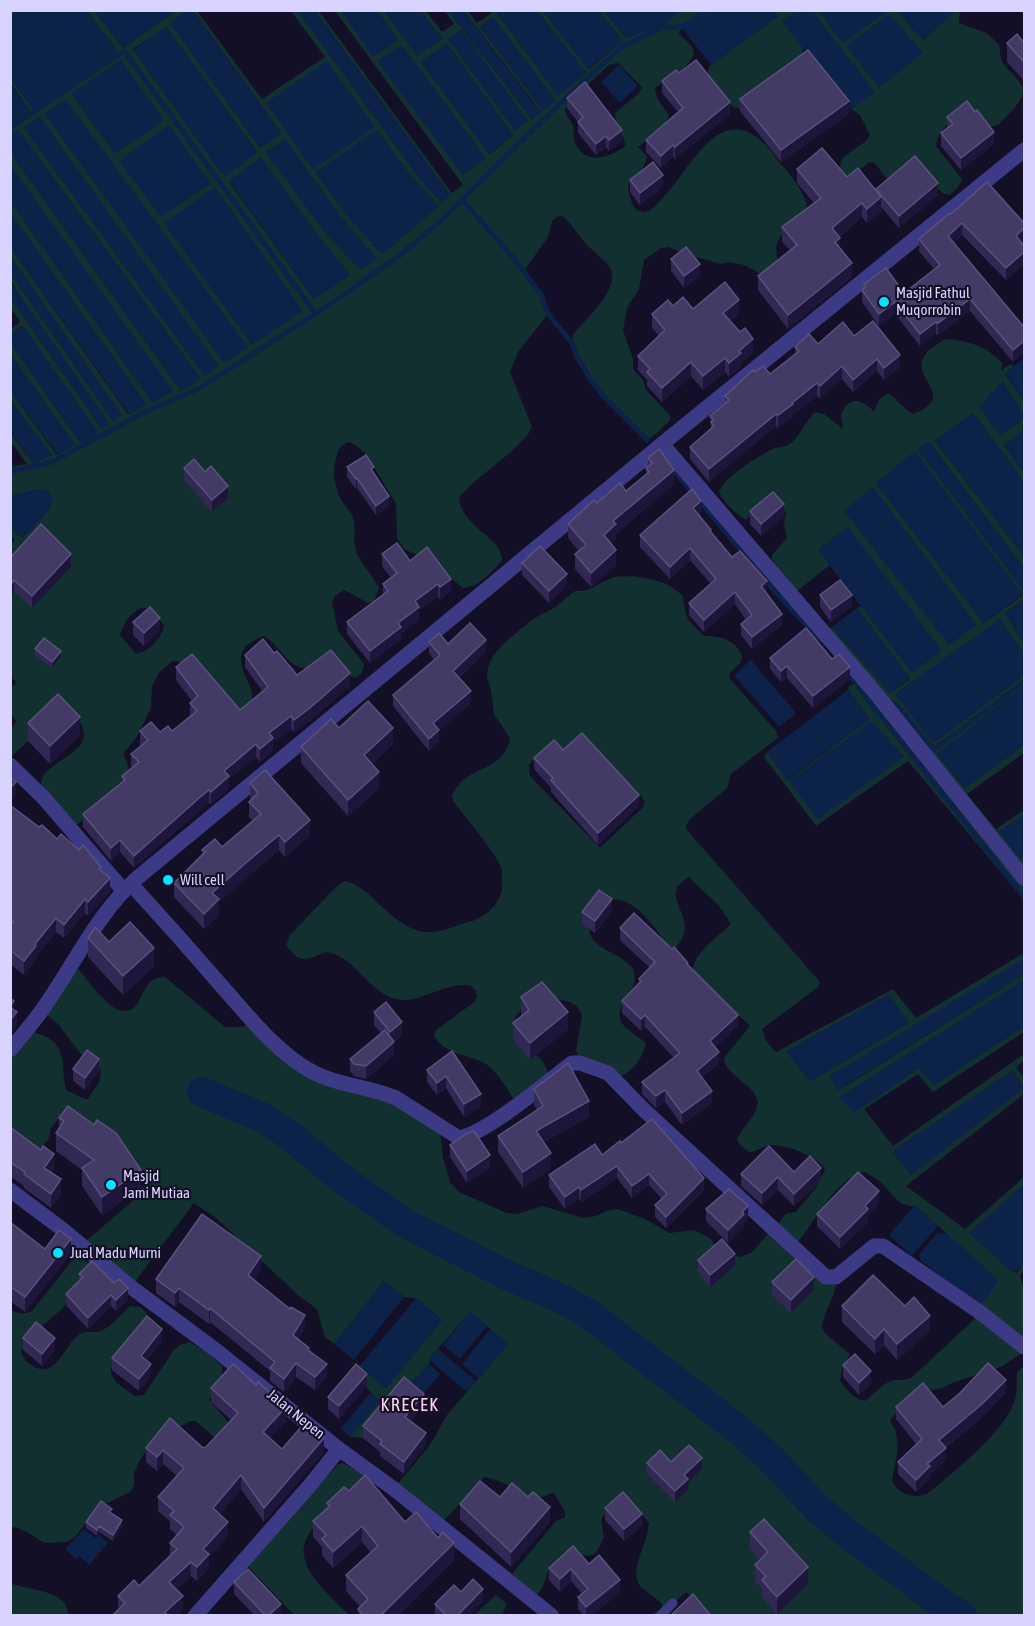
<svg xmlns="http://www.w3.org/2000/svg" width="1035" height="1626" font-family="'Asap Condensed',sans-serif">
	<rect width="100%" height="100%" fill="#130f26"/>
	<g fill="#12302f" fill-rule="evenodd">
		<path d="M 87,11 L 95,11 L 123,48 L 175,11 L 187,11 L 171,23 L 260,148 L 281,133 L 193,11 L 197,11 L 262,99 L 325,57 L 291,11 L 298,11 L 420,179 L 441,202 L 450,195 L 315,11 L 319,11 L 452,193 L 463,185 L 335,11 L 341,11 L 374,56 L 398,40 L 377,11 L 384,11 L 417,55 L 442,39 L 421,11 L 426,11 L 442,32 L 454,24 L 445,11 L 449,11 L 532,119 L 541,112 L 464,11 L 468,11 L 477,23 L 491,13 L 489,11 L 500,11 L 497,13 L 558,95 L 586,73 L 537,11 L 543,11 L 589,69 L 623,41 L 599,11 L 604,11 L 626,38 L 674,16 L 680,11 L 714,11 L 679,31 L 679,34 L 692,46 L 694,54 C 686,71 670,78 655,88 L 657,98 L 669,115 C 667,129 649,139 638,147 L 647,156 C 643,183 616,172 635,209 C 637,210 642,212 644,212 C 650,212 655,206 659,202 C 694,167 722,89 774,155 C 786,171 802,186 807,205 C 801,218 779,232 777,244 C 775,251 778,261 778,269 L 764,276 L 744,265 L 729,262 L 721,264 L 682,253 L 669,247 L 661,248 L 644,260 L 639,289 L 627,308 L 623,330 L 633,359 L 633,369 L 643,380 L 646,390 L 669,414 L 671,419 L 656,434 L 647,440 C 625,418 568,368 573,335 C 585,319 621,290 610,268 C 605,260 594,252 587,245 C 578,236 572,223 562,216 L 556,217 L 552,221 L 548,237 L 526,268 L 527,275 L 541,294 L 548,314 L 518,352 L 510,372 L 532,427 C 524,448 475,476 459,498 C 463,529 502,537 502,560 C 493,571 478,588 463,588 L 430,561 L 404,549 L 397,538 L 396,504 L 367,455 L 357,446 L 349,442 C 340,445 338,450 336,459 C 332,474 335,491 344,504 C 348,509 352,514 354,520 C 356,531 352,542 357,553 C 362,566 373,575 379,588 L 374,601 L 368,603 L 344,590 L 336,595 L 332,602 L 338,631 L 364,664 L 362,673 L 356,678 L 349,676 L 332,654 C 320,653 316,662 307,668 C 286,669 281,644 263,636 C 218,655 256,677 253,706 L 240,711 L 186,664 L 175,661 L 171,662 L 159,673 L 152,686 L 151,708 L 138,735 L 123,754 C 126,760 130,766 128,773 C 125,785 88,818 76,825 C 66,815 50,803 43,791 C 27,759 118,755 70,711 L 58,713 L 11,757 L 11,730 L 16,721 L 10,712 L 11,689 L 16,682 L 11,677 L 11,545 L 15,540 L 11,536 L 11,529 L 23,538 L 36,490 L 11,496 L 11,467 L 27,464 L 11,442 L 10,432 L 33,463 L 51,455 L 11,401 L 11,392 L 57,455 L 74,444 L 11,355 L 11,344 L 80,442 L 22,326 L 11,334 L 11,329 L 20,322 L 11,308 L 11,298 L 102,429 L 11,281 L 11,274 L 113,421 L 11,257 L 11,248 L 128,414 L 146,404 L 11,214 L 11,202 L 153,403 L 11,166 L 11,153 L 181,391 L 201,379 L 18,130 L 11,135 L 11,124 L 30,111 L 11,84 L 11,78 L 33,109 L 117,51 ZM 493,18 L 556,101 L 543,110 L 480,27 ZM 166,27 L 257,152 L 224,176 L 133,49 ZM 447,44 L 513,135 L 490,154 L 421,62 ZM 618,63 L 642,87 L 638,94 L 615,113 L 616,120 L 626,146 C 611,156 588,167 576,145 C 573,140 574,133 573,126 C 571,120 566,116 565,109 L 570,101 L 609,65 ZM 285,140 L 338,213 L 361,270 L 325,232 L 266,152 ZM 260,158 L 321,240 L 350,275 L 314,299 L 229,182 ZM 411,176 L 439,206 L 383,253 L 373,245 ZM 141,608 L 148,608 L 156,615 L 164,626 C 161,640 149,651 136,654 L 120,635 C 124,622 129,614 141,608 Z"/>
		<path d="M 774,11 L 799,11 L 782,21 L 803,47 L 801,62 L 741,109 C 727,108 716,87 707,77 L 708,69 L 711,65 L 778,16 Z"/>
		<path d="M 812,11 L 819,11 L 843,42 L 885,12 L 884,11 L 897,11 L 923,40 L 954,12 L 953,11 L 958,11 L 960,13 L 959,23 L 987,33 L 999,45 C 1001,51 999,57 1003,63 C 1008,71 1017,77 1022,86 C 1028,98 1006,117 998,125 L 988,127 L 957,116 C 947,125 937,132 936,146 L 962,179 C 960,186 955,191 949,195 L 942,193 L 918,165 L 892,181 L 886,178 L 874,162 L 868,163 L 849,179 L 843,177 L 839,170 L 842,158 L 866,141 L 870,135 L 860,115 L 851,109 L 874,92 Z"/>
		<path d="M 946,339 C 969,341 987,346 1002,363 L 1001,371 L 1010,364 L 1015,366 L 1005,374 L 1024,401 L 1024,415 L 1002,381 L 1000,436 L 1024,419 L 1024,430 L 1004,445 L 1024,472 L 1024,482 L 973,413 L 935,441 L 1024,556 L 1024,568 L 929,442 L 918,449 L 1024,591 L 1024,599 L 1005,613 L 1024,644 L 1024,654 L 1000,619 L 933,743 L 1024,675 L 1024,687 L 937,754 L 965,788 L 1024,745 L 1024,753 L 967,794 L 996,829 L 1024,810 L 1024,815 L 999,832 L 1021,858 L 1024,856 L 1024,900 L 908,761 L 816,826 L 764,757 L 767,752 L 788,780 L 870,719 L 848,690 L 849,686 L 859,681 L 824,632 L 832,627 L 890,693 L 910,679 L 857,608 L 861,606 L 912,672 L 848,527 L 818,550 L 830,565 L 797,591 L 787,582 L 772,559 L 772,555 L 787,538 L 784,523 L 786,513 L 776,502 L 752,514 L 746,520 C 735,513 723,503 719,491 C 727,475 758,456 775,448 C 779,447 784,447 788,445 C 800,438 805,421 815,412 L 824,414 L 843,429 C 843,425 841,419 841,415 C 841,412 844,409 846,406 C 855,395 865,404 874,411 L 879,400 L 888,393 C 897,399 904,409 913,414 C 969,392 883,371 946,339 ZM 876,483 L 1023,595 L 984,623 Z"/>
		<path d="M 630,576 C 652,579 666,580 683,596 C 685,618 688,622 705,636 C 721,636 737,640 742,657 L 740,663 L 730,673 L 730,679 L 776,731 L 778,738 L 731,774 L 727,788 L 689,820 L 686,826 L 687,830 L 820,982 L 817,988 L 762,1029 L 766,1041 L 776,1052 L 893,989 L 916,1018 L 1024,953 L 1024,959 L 839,1090 L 1024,974 L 1024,981 L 854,1112 L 919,1068 L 934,1085 L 1024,1026 L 1024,1032 L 933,1092 L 918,1074 L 864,1109 L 893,1146 L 1024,1054 L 1024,1061 L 1016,1067 L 1024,1078 L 1024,1094 L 906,1186 L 965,1229 L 1024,1177 L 1024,1185 L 970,1233 L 1016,1273 L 1024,1265 L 1024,1270 L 1020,1275 L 1021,1282 L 1024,1285 L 1024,1352 L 1001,1367 L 952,1383 L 940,1389 L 927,1390 L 893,1416 L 890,1421 C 904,1441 895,1459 892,1481 C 899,1494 914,1500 928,1493 C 952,1474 1002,1433 1013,1405 C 1018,1395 1016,1384 1017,1373 L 1024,1365 L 1024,1615 L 708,1615 L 686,1592 L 660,1615 L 652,1615 L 662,1607 L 662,1604 C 656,1597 647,1593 640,1586 C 628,1570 648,1544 649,1523 L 628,1499 C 613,1504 608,1507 601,1521 L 604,1537 L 596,1553 C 586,1558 581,1554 572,1554 C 566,1554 563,1558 558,1561 C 543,1571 548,1582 538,1594 L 535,1594 L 512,1574 L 555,1522 L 565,1517 L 565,1511 L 553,1492 C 533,1504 524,1496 507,1485 C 500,1481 492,1479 484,1477 L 440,1525 L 394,1489 L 432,1442 L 447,1415 L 508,1344 L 470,1312 L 430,1358 L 429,1364 L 363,1438 L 350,1437 L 379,1401 C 370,1393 364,1383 355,1375 L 360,1366 L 386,1388 L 442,1320 L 416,1298 L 404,1297 L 384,1281 L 334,1344 L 325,1337 L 317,1309 L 299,1296 L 215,1217 L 194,1203 L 131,1287 L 86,1241 L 143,1192 L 150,1180 L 136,1168 L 60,1117 L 50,1129 C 51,1139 45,1144 38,1150 L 11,1136 L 11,1050 L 27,1029 C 33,1032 39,1034 45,1036 C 68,1047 61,1070 66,1090 L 85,1099 L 88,1099 L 99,1082 L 101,1070 L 80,1053 L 58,1024 L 42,1011 L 73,962 C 83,974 105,1006 119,1010 C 124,1012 129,1010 133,1009 C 146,995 143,978 165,977 L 225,1027 L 242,1027 L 253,1021 L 290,1058 L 386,1094 L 440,1131 L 443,1157 L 450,1182 L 459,1192 L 507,1213 L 517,1214 L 543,1206 L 583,1218 L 592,1217 L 610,1210 L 618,1209 L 645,1219 L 669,1233 L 694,1230 L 711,1239 L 714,1244 L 731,1255 L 740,1257 L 751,1253 L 786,1214 L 796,1212 L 815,1189 L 825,1170 C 820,1157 785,1144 771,1145 C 763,1146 757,1152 749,1152 L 740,1145 L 737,1139 C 742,1127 754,1119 757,1106 C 762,1086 726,1079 724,1058 L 750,1026 L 693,970 C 694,952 719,936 731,924 L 719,906 L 689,877 C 653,897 705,917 675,948 C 665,946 661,935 655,928 C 643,913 627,895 606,900 C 602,907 594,915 591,923 C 581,950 628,952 634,972 C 639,990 616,1002 620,1019 C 623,1030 639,1035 646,1044 C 642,1059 633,1071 620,1077 L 580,1063 L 576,1050 L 582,1016 C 577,994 543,999 527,1002 L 516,1016 L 513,1026 C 520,1049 546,1055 548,1074 L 517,1104 C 508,1092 498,1070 484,1063 C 467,1054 445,1055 434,1036 L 436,1030 L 473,1003 L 477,997 L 476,991 L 471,986 C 451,980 422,1001 403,1000 C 369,998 359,957 326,952 C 307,959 300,966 286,945 L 290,935 L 336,887 L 345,881 C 368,885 388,921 416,930 C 433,936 449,928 465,923 C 487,918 505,902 502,878 C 502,874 502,869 500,865 C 490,846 467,819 453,801 L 452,795 C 456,789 460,781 467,777 C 486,766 506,762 510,738 L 494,714 L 491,691 L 487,677 L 488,667 L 493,656 L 504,643 L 533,619 L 554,608 L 575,591 C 592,592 599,582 614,577 C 619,576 625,577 630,576 ZM 571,748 C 587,758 639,786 645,802 L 643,807 L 600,848 L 530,776 L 529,765 L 535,758 ZM 909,1023 L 810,1081 L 786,1051 ZM 1012,1071 L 1024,1087 L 892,1152 ZM 865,1172 C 869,1175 874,1177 878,1180 C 891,1190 897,1208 916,1206 L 997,1279 L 997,1283 L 977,1303 L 981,1313 L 911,1378 C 904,1381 897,1379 891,1381 C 882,1384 873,1395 865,1401 C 854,1399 846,1390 840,1381 L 842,1369 L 850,1354 L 826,1334 L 822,1328 C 823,1310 838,1296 836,1277 L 794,1247 C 813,1226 836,1176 865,1172 Z"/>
		<path d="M 79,1255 L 89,1264 L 87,1270 L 77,1282 L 64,1307 L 30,1336 L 21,1352 C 23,1359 27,1362 33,1366 C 56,1380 65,1344 79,1335 C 86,1329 93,1334 101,1331 C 112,1326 121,1315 130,1306 L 140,1307 L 147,1313 L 147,1318 L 111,1369 C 110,1381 126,1390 135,1396 L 144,1395 L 174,1350 L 180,1345 L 190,1342 L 207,1353 L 222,1366 L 222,1376 L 209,1400 L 230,1424 L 217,1440 L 196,1421 L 190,1421 L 153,1442 L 141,1458 L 134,1473 L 134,1485 L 130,1492 L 99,1507 L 74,1538 L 66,1542 L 44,1543 L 29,1533 L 18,1528 L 11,1527 L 10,1309 C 18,1314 24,1315 32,1311 L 74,1258 Z"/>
		<path d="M 343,1463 L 361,1473 L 363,1481 C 346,1497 298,1529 304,1556 C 308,1579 334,1599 349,1615 L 294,1615 L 248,1566 L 253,1557 L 338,1464 Z"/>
		<path d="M 10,1583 C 29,1591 68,1589 68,1615 L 11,1615 Z"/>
		<path d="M 496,1595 L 507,1604 L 502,1615 L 474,1615 Z"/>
	</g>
	<g fill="#0c2248">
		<path d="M 500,10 L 537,11 L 587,73 L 558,96 L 497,12 Z"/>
		<path d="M 884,10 L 886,12 L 843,43 L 819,11 Z"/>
		<path d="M 10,11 L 87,11 L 118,51 L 33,110 L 11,78 Z"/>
		<path d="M 95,11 L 175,11 L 123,48 Z"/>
		<path d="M 187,11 L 193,11 L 281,133 L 260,148 L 170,23 Z"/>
		<path d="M 298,11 L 315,11 L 450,195 L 441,203 L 420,179 Z"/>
		<path d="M 341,11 L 377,11 L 399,40 L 373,57 Z"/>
		<path d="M 384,11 L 421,11 L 442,39 L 417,56 Z"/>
		<path d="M 449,11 L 464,11 L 541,113 L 532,119 Z"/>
		<path d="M 543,11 L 599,11 L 623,41 L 588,69 Z"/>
		<path d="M 604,11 L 680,11 L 664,26 L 626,38 Z"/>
		<path d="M 714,11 L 774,11 L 778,16 L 711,65 L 682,28 Z"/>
		<path d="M 799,11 L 812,11 L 875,92 L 851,109 L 782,21 Z"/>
		<path d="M 953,11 L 955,12 L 923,40 L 897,11 Z"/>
		<path d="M 889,14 L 923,53 L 879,88 L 846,46 Z"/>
		<path d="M 493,17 L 556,101 L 543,110 L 480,27 Z"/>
		<path d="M 166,26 L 257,153 L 224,177 L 133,50 Z"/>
		<path d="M 461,29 L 528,121 L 515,131 L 448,39 Z"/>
		<path d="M 447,44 L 513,135 L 489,154 L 421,62 Z"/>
		<path d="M 402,45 L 486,158 L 463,175 L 377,61 Z"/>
		<path d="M 121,60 L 164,120 L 115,154 L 71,94 Z"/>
		<path d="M 327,61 L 375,127 L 313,169 L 266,103 Z"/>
		<path d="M 619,65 L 638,86 L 620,103 L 601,82 Z"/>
		<path d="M 10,84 L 30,111 L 11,124 L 10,124 Z"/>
		<path d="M 66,100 L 248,347 L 224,363 L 44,113 Z"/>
		<path d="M 40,117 L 219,366 L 204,376 L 23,127 Z"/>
		<path d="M 169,125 L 211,184 L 161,217 L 119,161 Z"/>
		<path d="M 18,130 L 201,379 L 181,391 L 11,153 L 11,135 Z"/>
		<path d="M 377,130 L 411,176 L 439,206 L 383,254 L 347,216 L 315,172 Z"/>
		<path d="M 285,139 L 338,213 L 377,259 L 361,270 L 325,232 L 266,153 Z"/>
		<path d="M 261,157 L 321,240 L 350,275 L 314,299 L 229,181 Z"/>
		<path d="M 11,166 L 173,391 L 153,403 L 11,202 Z"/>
		<path d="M 215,187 L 303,311 L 252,345 L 164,223 Z"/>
		<path d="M 10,214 L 11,214 L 146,404 L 129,414 L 11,248 Z"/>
		<path d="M 11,257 L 122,415 L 113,421 L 11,274 Z"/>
		<path d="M 10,281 L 110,424 L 102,429 L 11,298 Z"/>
		<path d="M 23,326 L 99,433 L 81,443 L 11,344 L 11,334 Z"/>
		<path d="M 11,355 L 75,444 L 58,455 L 11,392 Z"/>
		<path d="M 1024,358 L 1024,401 L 1005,373 Z"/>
		<path d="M 1002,381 L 1024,415 L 1024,419 L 1000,436 L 979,407 Z"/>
		<path d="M 11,401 L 52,455 L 33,463 L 11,432 Z"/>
		<path d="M 973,413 L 1024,482 L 1024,556 L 935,441 Z"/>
		<path d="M 1024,430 L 1024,472 L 1004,445 Z"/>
		<path d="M 928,441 L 1024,568 L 1024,591 L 918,449 Z"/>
		<path d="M 915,451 L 1023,594 L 984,623 L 876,483 Z"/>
		<path d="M 873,487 L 977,625 L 949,645 L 844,511 Z"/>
		<path d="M 44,489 L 50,493 L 53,499 L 50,509 L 23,538 L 11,529 L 11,496 Z"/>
		<path d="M 848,527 L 942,651 L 912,673 L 818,550 Z"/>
		<path d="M 1024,599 L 1024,644 L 1005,613 Z"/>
		<path d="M 857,608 L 910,678 L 890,693 L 832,627 Z"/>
		<path d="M 1000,619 L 1024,654 L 1024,675 L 933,743 L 895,694 Z"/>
		<path d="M 751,660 L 796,713 L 779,727 L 734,675 Z"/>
		<path d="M 1024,687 L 1024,745 L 965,788 L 937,754 Z"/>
		<path d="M 848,690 L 870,719 L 787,780 L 767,752 Z"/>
		<path d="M 872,721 L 904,757 L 818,819 L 789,781 Z"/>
		<path d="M 1024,815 L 1024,856 L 1021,859 L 999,832 Z"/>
		<path d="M 1024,959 L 1024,974 L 838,1090 L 829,1076 Z"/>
		<path d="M 1024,980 L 1024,1026 L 934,1085 L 919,1068 L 854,1113 L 839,1097 Z"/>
		<path d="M 889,994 L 909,1023 L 810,1081 L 786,1051 Z"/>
		<path d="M 1012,1071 L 1024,1088 L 911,1175 L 892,1152 Z"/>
		<path d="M 1024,1185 L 1024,1265 L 1013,1273 L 969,1233 Z"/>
		<path d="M 916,1206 L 938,1226 L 912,1256 L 889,1235 L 913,1207 Z"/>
		<path d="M 938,1233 L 948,1234 L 997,1279 L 997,1283 L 982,1303 L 977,1303 L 921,1261 L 919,1254 Z"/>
		<path d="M 384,1281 L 404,1297 L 354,1360 L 334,1344 Z"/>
		<path d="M 416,1298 L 442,1320 L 386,1388 L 360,1366 Z"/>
		<path d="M 470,1312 L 487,1326 L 460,1359 L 443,1345 Z"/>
		<path d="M 490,1329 L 508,1344 L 479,1379 L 462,1364 Z"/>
		<path d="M 438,1349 L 476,1381 L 467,1392 L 429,1360 Z"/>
		<path d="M 429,1364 L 440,1374 L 422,1395 L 410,1385 Z"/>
		<path d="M 370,1393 L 380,1401 L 350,1437 L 341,1429 Z"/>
		<path d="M 84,1529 L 96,1538 L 99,1534 L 108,1543 L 89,1565 L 79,1556 L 76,1559 L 65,1549 Z"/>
	</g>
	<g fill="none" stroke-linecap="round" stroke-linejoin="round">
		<g stroke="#0c2248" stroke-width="5">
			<path d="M 10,128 L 124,51 L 315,313"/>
			<path d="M 462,200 L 511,255 L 541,294 L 548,314 L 572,343 L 577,357 L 591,380 L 604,397 L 647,440"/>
			<path d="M 670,466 L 778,595 L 821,640"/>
			<path d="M 10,472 L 52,462 L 147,411 L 200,388 L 326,307 L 399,256 L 436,225 L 575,89 L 622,47 L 664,26 C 680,32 694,19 707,10"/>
			<path d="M 846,671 L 854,681"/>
			<path d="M 858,687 L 1024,897"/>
			<path d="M 893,703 L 897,705 L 929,745 L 935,749 L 1024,682"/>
		</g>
		<path stroke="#0c2248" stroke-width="30" d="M 202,1092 L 266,1119 L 288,1134 L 346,1182 L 407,1224 L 507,1275 L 566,1301 L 590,1315 L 738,1429 L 772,1460 L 818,1509 L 847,1533 L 944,1605 L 962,1616"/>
		<path stroke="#3d3a85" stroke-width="9" d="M 660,1616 L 673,1603"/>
		<g stroke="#3d3a85" stroke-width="15">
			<path d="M 662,444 L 873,690 L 1024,878"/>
			<path d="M 10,765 L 43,797 L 124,891"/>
			<path d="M 131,884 C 163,919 195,955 226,991 C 251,1019 276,1051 309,1070 C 337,1086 368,1086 396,1098 L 459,1138 C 487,1133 547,1082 572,1063 L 580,1063 L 608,1073 L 644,1110 L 826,1277 L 836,1277 L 874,1246 L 883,1246 L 981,1313 L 1024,1347"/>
			<path d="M 10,1050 C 21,1037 32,1024 42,1010 C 73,967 96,915 136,879 L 662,444 L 1024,150"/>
			<path d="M 10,1190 L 62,1229 L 131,1287 L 217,1351 L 339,1449 L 394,1489 L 552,1616"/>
			<path d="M 195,1616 L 311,1484 L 339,1449"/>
		</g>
	</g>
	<g fill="#312854">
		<path d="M 1007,43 L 1024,43 L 1024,81 L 1007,62 Z"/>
		<path d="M 679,73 L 730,114 L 675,159 L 673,156 L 661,168 L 646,152 L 646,140 L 678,112 L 662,93 L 662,81 Z"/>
		<path d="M 567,98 L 622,141 L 609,151 L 606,147 L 596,155 L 578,133 L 578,122 L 567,108 Z"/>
		<path d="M 740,99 L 849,114 L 781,162 L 740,111 Z"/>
		<path d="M 947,117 L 994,144 L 961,170 L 941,146 L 941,133 L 947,128 Z"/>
		<path d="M 797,169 L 847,177 L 876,191 L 876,189 L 938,195 L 899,228 L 881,207 L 881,212 L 867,223 L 862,217 L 839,237 L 840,248 L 852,277 L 788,329 L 758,290 L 758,276 L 790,250 L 782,242 L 782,227 L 814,203 L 797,183 Z"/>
		<path d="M 630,180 L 663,187 L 640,205 L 630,192 Z"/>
		<path d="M 951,214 L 1022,242 L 1024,246 L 1024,264 L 1006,280 L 962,235 L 954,243 L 1024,327 L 1024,353 L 1013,362 L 970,311 L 938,335 L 936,334 L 920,346 L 895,314 L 879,326 L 862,302 L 862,290 L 864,288 L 864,284 L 904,293 L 934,269 L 919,251 L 919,239 Z"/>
		<path d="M 671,259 L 700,276 L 684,288 L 671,271 Z"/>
		<path d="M 673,306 L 739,314 L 730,321 L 753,353 L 741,363 L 741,367 L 729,377 L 725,372 L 703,390 L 691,376 L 662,402 L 647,386 L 647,380 L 638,370 L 638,356 L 659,336 L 652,328 L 652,314 Z"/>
		<path d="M 854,336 L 900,367 L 884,380 L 877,371 L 853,392 L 842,379 L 820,398 L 817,396 L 793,415 L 793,417 L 778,428 L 776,426 L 709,482 L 690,459 L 690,447 L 711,429 L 710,416 L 725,404 L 725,396 L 755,372 L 770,374 L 795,355 L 795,347 L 818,344 Z"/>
		<path d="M 648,458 L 674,484 L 616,534 L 616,538 L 610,543 L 616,565 L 591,587 L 575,569 L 575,554 L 579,551 L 568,538 L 568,524 L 597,503 L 626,491 L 646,474 L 646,468 L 648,466 Z"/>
		<path d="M 347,467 L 374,474 L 389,506 L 376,515 L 357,488 L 356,489 L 347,477 Z"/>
		<path d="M 184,468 L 205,472 L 228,498 L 212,512 L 184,480 Z"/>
		<path d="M 750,511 L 784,516 L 761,536 L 750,524 Z"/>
		<path d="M 701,512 L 699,515 L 711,533 L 732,557 L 767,593 L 782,625 L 752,649 L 741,635 L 741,624 L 746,620 L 735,604 L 704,632 L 689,615 L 689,603 L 711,584 L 690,560 L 670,579 L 640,547 L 640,535 Z"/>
		<path d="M 382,554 L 410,561 L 451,591 L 440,600 L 438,597 L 419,610 L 419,619 L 401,634 L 401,639 L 370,663 L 347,634 L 347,622 L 383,594 L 383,584 L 391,578 L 382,566 Z"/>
		<path d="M 10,558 L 71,567 L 32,608 L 14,592 L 12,595 L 10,594 Z"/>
		<path d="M 522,563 L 567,586 L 549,603 L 522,575 Z"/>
		<path d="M 820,595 L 852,607 L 831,622 L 820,607 Z"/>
		<path d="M 133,622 L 160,630 L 144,646 L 133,635 Z"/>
		<path d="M 429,642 L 448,644 L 486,652 L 459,678 L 471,703 L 439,730 L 439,742 L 429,751 L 393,706 L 393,695 L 434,660 L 429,653 Z"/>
		<path d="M 35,649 L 61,657 L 52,668 L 35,655 Z"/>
		<path d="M 274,653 L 297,675 L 350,686 L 310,721 L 294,732 L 291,729 L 273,743 L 273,751 L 260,762 L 256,757 L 229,779 L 229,789 L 211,804 L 209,803 L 198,812 L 134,868 L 120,852 L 111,861 L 83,827 L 83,814 L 122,782 L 122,776 L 132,768 L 131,766 L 131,754 L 141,746 L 140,744 L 140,731 L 160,732 L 172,731 L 190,716 L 190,703 L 192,701 L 176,680 L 176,667 L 240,710 L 263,692 L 245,667 L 245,655 Z"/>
		<path d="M 770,658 L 832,659 L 850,679 L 813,708 L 787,678 L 781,682 L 770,669 Z"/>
		<path d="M 28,723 L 80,735 L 50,764 L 28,741 Z"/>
		<path d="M 339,728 L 393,744 L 372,764 L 379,788 L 348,816 L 301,763 L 301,747 Z"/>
		<path d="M 563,750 L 639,806 L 598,845 L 551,792 L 551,788 L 534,769 L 534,758 Z"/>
		<path d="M 250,783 L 310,835 L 285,857 L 279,850 L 248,876 L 219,902 L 219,914 L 204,929 L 174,897 L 174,883 L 202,855 L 202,850 L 222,847 L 253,821 L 249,817 L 249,802 L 251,800 L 250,798 Z"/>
		<path d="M 10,805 L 39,827 L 57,839 L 101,870 L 110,892 L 88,916 L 85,913 L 64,938 L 56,932 L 36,956 L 36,959 L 24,975 L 10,964 Z"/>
		<path d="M 612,911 L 595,933 L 582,924 L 582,912 Z"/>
		<path d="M 620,928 L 688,965 L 738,1026 L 715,1047 L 719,1063 L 702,1078 L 712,1103 L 682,1125 L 665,1102 L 656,1108 L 642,1094 L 642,1082 L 674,1058 L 645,1027 L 641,1031 L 622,1013 L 622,1001 L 639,984 L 639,979 L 650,968 L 620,940 Z"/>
		<path d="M 88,938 L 109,942 L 154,966 L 123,995 L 88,957 Z"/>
		<path d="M 521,997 L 568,1029 L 530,1060 L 513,1039 L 513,1023 L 522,1016 L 521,1014 Z"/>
		<path d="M 374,1012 L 402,1034 L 394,1042 L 394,1055 L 366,1079 L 354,1076 L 350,1071 L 350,1059 L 381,1033 L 374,1025 Z"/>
		<path d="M 452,1051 L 481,1106 L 464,1117 L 446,1088 L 437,1095 L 427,1082 L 427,1070 Z"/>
		<path d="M 73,1069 L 99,1071 L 85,1090 L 73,1081 Z"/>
		<path d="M 534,1089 L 589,1117 L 544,1142 L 551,1169 L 523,1188 L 498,1152 L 498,1136 L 537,1110 L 534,1105 Z"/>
		<path d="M 68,1106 L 141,1188 L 102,1215 L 82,1186 L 82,1170 L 56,1151 L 56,1133 L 59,1129 L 59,1118 Z"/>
		<path d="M 10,1127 L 54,1168 L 51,1173 L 61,1194 L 51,1208 L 24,1188 L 24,1186 L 10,1176 Z"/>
		<path d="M 621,1143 L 704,1190 L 666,1228 L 655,1217 L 655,1205 L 662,1199 L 649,1185 L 632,1198 L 617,1178 L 581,1202 L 579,1198 L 565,1209 L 549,1187 L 549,1175 L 602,1155 Z"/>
		<path d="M 450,1145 L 490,1168 L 467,1183 L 450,1157 Z"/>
		<path d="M 794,1172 L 821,1180 L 794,1206 L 778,1190 L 762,1205 L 741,1186 L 741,1174 Z"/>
		<path d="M 879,1203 L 868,1215 L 868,1222 L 840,1249 L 817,1226 L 817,1214 Z"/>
		<path d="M 706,1209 L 748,1219 L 744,1223 L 744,1226 L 728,1243 L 706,1221 Z"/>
		<path d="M 10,1222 L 45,1249 L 71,1253 L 25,1312 L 10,1301 Z"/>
		<path d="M 698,1260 L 735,1266 L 710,1287 L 698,1272 Z"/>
		<path d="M 261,1270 L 254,1280 L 305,1328 L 298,1340 L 309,1350 L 327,1377 L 315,1390 L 296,1377 L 284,1392 L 270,1381 L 270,1371 L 210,1322 L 209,1324 L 179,1302 L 175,1307 L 156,1293 L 156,1279 Z"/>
		<path d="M 79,1274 L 128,1299 L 116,1311 L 111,1306 L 88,1329 L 66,1305 L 66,1294 L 79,1281 Z"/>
		<path d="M 772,1282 L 814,1289 L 791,1313 L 772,1295 Z"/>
		<path d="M 842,1306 L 930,1331 L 897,1360 L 884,1345 L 875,1354 L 842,1322 Z"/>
		<path d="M 23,1338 L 55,1350 L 42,1366 L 23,1350 Z"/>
		<path d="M 162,1341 L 147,1360 L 151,1376 L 139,1391 L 112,1370 L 112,1358 Z"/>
		<path d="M 843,1365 L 871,1384 L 859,1395 L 843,1377 Z"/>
		<path d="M 367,1386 L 339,1419 L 328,1409 L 328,1397 Z"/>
		<path d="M 211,1388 L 286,1421 L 270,1438 L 282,1449 L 324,1452 L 264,1522 L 241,1489 L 220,1514 L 228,1536 L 209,1557 L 209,1568 L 197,1581 L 191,1576 L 176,1590 L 183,1610 L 118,1610 L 118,1596 L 139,1586 L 170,1556 L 170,1543 L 177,1535 L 170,1529 L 170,1521 L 158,1511 L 158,1497 L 177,1476 L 163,1464 L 157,1471 L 146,1462 L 146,1448 L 202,1447 L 205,1448 L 231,1420 L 211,1402 Z"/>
		<path d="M 1006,1392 L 982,1417 L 946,1447 L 946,1460 L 930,1474 L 930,1478 L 916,1492 L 898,1474 L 898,1462 L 916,1444 L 896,1419 L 896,1407 L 943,1407 Z"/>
		<path d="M 424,1406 L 411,1421 L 426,1445 L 404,1474 L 380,1456 L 380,1452 L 363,1438 L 363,1426 Z"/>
		<path d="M 647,1463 L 702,1469 L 688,1483 L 688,1490 L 675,1502 L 647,1474 Z"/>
		<path d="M 349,1491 L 405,1522 L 454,1560 L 397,1616 L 358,1616 L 358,1609 L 360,1607 L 346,1591 L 346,1575 L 371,1553 L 362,1542 L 333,1568 L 322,1555 L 322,1547 L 313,1537 L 313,1521 L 327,1508 L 327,1503 Z"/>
		<path d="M 500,1497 L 550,1522 L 511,1567 L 460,1519 L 460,1504 Z"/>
		<path d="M 605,1508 L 642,1526 L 624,1541 L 605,1520 Z"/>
		<path d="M 112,1514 L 122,1527 L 113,1541 L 99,1532 L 97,1536 L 86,1528 L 86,1522 Z"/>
		<path d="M 750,1532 L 808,1584 L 777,1614 L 762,1597 L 762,1588 L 755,1582 L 755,1565 L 760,1560 L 750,1549 Z"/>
		<path d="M 589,1564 L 620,1592 L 591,1616 L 584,1616 L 578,1609 L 578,1597 L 582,1594 L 571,1581 L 560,1592 L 549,1580 L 549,1568 Z"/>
		<path d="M 234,1582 L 281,1616 L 255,1616 L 234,1594 Z"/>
		<path d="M 461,1592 L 483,1601 L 469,1616 L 435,1616 L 435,1604 Z"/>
	</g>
	<g fill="#1d163a">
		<path d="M 849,101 L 849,114 L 781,162 L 781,150 Z"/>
		<path d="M 730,102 L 730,114 L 675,159 L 675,147 Z"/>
		<path d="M 622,130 L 622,141 L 609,151 L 609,140 Z"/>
		<path d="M 994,132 L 994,144 L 961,170 L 961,158 Z"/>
		<path d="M 606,136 L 606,147 L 596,155 L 596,144 Z"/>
		<path d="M 673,145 L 673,156 L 661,168 L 661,156 Z"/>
		<path d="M 663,175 L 663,187 L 640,205 L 640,193 Z"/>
		<path d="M 938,183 L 938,195 L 899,228 L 899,216 Z"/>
		<path d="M 881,197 L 881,212 L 867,223 L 867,209 Z"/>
		<path d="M 862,203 L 862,217 L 832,242 L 832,228 Z"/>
		<path d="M 962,223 L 962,235 L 948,248 L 948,236 Z"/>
		<path d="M 1024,228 L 1024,240 L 1016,248 L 1016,236 Z"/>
		<path d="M 840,238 L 840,252 L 835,242 Z"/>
		<path d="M 1024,252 L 1024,264 L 1006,280 L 1006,268 Z"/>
		<path d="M 852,263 L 852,277 L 788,329 L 788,315 Z"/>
		<path d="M 700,264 L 700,276 L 684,288 L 684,276 Z"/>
		<path d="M 970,299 L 970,311 L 938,335 L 938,323 Z"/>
		<path d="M 739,300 L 739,314 L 723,327 L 723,313 Z"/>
		<path d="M 895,302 L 895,314 L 879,326 L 879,314 Z"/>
		<path d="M 936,322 L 936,334 L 920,346 L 920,334 Z"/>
		<path d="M 753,339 L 753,353 L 741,363 L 741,367 L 729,377 L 729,363 L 739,351 Z"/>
		<path d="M 1024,341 L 1024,353 L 1013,362 L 1013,350 Z"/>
		<path d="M 900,355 L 900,367 L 884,380 L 884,368 Z"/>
		<path d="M 725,358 L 725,372 L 703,390 L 703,376 Z"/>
		<path d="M 877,359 L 877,371 L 853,392 L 853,380 Z"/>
		<path d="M 691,362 L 691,376 L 662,402 L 662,388 Z"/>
		<path d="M 842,366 L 842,379 L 820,398 L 820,386 Z"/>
		<path d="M 817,383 L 817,396 L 793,415 L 793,417 L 778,428 L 778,415 L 792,403 Z"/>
		<path d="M 776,414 L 776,426 L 709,482 L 709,469 Z"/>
		<path d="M 674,470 L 674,484 L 616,534 L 616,538 L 604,550 L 604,535 L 613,521 Z"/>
		<path d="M 357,478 L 357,488 L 356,489 L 356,479 Z"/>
		<path d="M 228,486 L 228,498 L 212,512 L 212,500 Z"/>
		<path d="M 389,496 L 389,506 L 376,515 L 376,506 Z"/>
		<path d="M 701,501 L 701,512 L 693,519 L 693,508 Z"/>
		<path d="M 784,504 L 784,516 L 761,536 L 761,524 Z"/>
		<path d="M 690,548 L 690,560 L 670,579 L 670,567 Z"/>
		<path d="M 616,550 L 616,565 L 591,587 L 591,573 Z"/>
		<path d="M 71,554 L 71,567 L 32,608 L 32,596 Z"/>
		<path d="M 567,574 L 567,586 L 549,603 L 549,591 Z"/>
		<path d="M 451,579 L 451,591 L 440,600 L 440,587 Z"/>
		<path d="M 14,580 L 14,592 L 12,595 L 12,583 Z"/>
		<path d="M 767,581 L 767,593 L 761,586 Z"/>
		<path d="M 438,584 L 438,597 L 419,610 L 419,619 L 401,634 L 401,639 L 370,663 L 370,651 L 398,623 L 415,601 Z"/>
		<path d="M 735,592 L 735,604 L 704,632 L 704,620 Z"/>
		<path d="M 852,595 L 852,607 L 831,622 L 831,610 Z"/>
		<path d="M 782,614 L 782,625 L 752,649 L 752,637 Z"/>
		<path d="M 160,618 L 160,630 L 144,646 L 144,633 Z"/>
		<path d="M 486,640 L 486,652 L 453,683 L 453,671 Z"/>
		<path d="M 61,651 L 61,657 L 52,668 L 52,662 Z"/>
		<path d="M 787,666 L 787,678 L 781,682 L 781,671 Z"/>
		<path d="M 850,667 L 850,679 L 813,708 L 813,696 Z"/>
		<path d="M 350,673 L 350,686 L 310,721 L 294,732 L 294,720 Z"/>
		<path d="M 12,675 L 12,685 L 10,687 L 10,677 Z"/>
		<path d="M 471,691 L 471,703 L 434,735 L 439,730 L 439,742 L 429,751 L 429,739 L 433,723 Z"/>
		<path d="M 291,716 L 291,729 L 273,743 L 273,751 L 260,762 L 260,749 L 269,733 Z"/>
		<path d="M 80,717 L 80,735 L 50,764 L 50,746 Z"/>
		<path d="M 393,728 L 393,744 L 364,771 L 364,755 Z"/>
		<path d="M 256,744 L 256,757 L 229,779 L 229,789 L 211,804 L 211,792 L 224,771 Z"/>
		<path d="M 379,772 L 379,788 L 348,816 L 348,800 Z"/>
		<path d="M 16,782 L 16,796 L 10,802 L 10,788 Z"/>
		<path d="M 209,790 L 209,803 L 198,812 L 134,868 L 134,856 L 198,799 Z"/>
		<path d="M 639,795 L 639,806 L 598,845 L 598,833 Z"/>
		<path d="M 310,820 L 310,835 L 285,857 L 285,842 Z"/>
		<path d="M 279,835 L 279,850 L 219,902 L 219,914 L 204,929 L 204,914 L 212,893 Z"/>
		<path d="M 120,840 L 120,852 L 111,861 L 111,848 Z"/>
		<path d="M 110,878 L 110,892 L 88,916 L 88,902 Z"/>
		<path d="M 85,899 L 85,913 L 64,938 L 64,925 Z"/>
		<path d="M 612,899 L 612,911 L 595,933 L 595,921 Z"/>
		<path d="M 56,918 L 56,932 L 36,956 L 36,959 L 24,975 L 24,961 L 35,944 Z"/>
		<path d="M 154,948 L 154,966 L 123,995 L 123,976 Z"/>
		<path d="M 14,1001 L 14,1015 L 10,1020 L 10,1006 Z"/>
		<path d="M 17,1012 L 17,1026 L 10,1034 L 10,1020 Z"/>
		<path d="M 568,1012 L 568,1029 L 530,1060 L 530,1043 Z"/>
		<path d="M 645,1015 L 645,1027 L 641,1031 L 641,1019 Z"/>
		<path d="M 738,1015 L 738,1026 L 710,1052 L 710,1041 Z"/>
		<path d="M 402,1022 L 402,1034 L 390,1044 L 390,1032 Z"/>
		<path d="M 394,1042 L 394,1055 L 366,1079 L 366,1066 Z"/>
		<path d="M 719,1052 L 719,1063 L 697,1083 L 697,1071 Z"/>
		<path d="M 99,1059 L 99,1071 L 85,1090 L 85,1078 Z"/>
		<path d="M 446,1076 L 446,1088 L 437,1095 L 437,1083 Z"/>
		<path d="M 665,1090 L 665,1102 L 656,1108 L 656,1096 Z"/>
		<path d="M 712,1091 L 712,1103 L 682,1125 L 682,1113 Z"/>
		<path d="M 481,1094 L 481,1106 L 464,1117 L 464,1104 Z"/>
		<path d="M 589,1101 L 589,1117 L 536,1146 L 536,1131 Z"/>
		<path d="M 551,1153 L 551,1169 L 523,1188 L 523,1172 Z"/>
		<path d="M 54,1154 L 54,1168 L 44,1182 L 44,1168 Z"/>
		<path d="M 490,1155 L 490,1168 L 467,1183 L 467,1171 Z"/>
		<path d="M 617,1166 L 617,1178 L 581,1202 L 581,1190 Z"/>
		<path d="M 821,1168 L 821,1180 L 794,1206 L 794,1194 Z"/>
		<path d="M 141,1170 L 141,1188 L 102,1215 L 102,1197 Z"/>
		<path d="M 649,1174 L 649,1185 L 632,1198 L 632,1186 Z"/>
		<path d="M 778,1177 L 778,1190 L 762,1205 L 762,1193 Z"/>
		<path d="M 704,1178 L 704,1190 L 666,1228 L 666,1217 Z"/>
		<path d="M 61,1179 L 61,1194 L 51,1208 L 51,1194 Z"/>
		<path d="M 579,1187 L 579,1198 L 565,1209 L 565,1197 Z"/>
		<path d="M 879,1191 L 879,1203 L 868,1215 L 868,1222 L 840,1249 L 840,1237 L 865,1206 Z"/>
		<path d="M 748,1206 L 748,1219 L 744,1223 L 744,1226 L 728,1243 L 728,1230 L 742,1212 Z"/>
		<path d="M 71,1239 L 71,1253 L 25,1312 L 25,1297 Z"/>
		<path d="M 735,1254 L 735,1266 L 710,1287 L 710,1275 Z"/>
		<path d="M 261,1256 L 261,1270 L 248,1288 L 248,1275 Z"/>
		<path d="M 814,1277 L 814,1289 L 791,1313 L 791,1300 Z"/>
		<path d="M 128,1288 L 128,1299 L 116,1311 L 116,1300 Z"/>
		<path d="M 179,1288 L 179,1302 L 175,1307 L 175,1293 Z"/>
		<path d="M 111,1295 L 111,1306 L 88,1329 L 88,1318 Z"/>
		<path d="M 210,1308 L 210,1322 L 209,1324 L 209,1310 Z"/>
		<path d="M 305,1315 L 305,1328 L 293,1349 L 293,1335 Z"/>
		<path d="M 930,1316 L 930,1331 L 897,1360 L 897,1344 Z"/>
		<path d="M 162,1329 L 162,1341 L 141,1368 L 141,1356 Z"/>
		<path d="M 884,1329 L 884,1345 L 875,1354 L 875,1339 Z"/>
		<path d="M 55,1338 L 55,1350 L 42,1366 L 42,1354 Z"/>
		<path d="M 296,1363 L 296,1377 L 284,1392 L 284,1379 Z"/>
		<path d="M 151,1364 L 151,1376 L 139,1391 L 139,1379 Z"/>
		<path d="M 327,1364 L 327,1377 L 315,1390 L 315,1377 Z"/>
		<path d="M 871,1371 L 871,1384 L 859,1395 L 859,1383 Z"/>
		<path d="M 367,1374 L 367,1386 L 339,1419 L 339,1406 Z"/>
		<path d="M 1006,1380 L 1006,1392 L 982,1417 L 939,1452 L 939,1440 Z"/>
		<path d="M 424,1394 L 424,1406 L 405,1429 L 405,1417 Z"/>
		<path d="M 286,1407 L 286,1421 L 263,1446 L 263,1432 Z"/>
		<path d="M 426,1433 L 426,1445 L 404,1474 L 404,1462 Z"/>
		<path d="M 324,1438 L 324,1452 L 264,1522 L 264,1508 Z"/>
		<path d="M 946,1448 L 946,1460 L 930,1474 L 930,1478 L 916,1492 L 916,1480 L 927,1464 Z"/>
		<path d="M 163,1450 L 163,1464 L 157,1471 L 157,1457 Z"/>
		<path d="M 702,1458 L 702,1469 L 688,1483 L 688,1490 L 675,1502 L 675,1491 L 684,1475 Z"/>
		<path d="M 241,1475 L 241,1489 L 213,1522 L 213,1508 Z"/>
		<path d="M 550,1507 L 550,1522 L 511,1567 L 511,1552 Z"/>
		<path d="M 642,1514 L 642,1526 L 624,1541 L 624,1529 Z"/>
		<path d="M 122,1520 L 122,1527 L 113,1541 L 113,1535 Z"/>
		<path d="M 228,1522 L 228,1536 L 209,1557 L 209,1568 L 197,1581 L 197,1567 L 203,1549 Z"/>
		<path d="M 99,1526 L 99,1532 L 97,1536 L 97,1530 Z"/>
		<path d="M 362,1526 L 362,1542 L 333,1568 L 333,1552 Z"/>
		<path d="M 454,1543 L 454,1560 L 397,1616 L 380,1616 Z"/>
		<path d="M 191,1562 L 191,1576 L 169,1596 L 169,1582 Z"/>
		<path d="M 808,1567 L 808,1584 L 777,1614 L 777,1597 Z"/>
		<path d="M 571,1569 L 571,1581 L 560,1592 L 560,1579 Z"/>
		<path d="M 620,1580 L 620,1592 L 591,1616 L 586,1616 L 586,1607 Z"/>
		<path d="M 483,1589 L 483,1601 L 469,1616 L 457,1616 Z"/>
		<path d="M 183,1596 L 183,1610 L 177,1616 L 165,1616 L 165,1612 Z"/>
		<path d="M 281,1604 L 281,1616 L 268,1616 Z"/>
	</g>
	<g fill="#433a66" stroke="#5a527e" stroke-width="1.5">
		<path d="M 1017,34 L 1024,43 L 1024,62 L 1007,43 Z"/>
		<path d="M 808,50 L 849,101 L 781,150 L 740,99 Z"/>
		<path d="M 696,60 L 730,102 L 675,147 L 673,145 L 661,156 L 646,140 L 683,108 L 662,81 L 676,70 L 679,73 Z"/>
		<path d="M 585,82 L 622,130 L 609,140 L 606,136 L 596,144 L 578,122 L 583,117 L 567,98 Z"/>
		<path d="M 967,101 L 975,112 L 977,110 L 994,132 L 961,158 L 941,133 L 953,124 L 947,117 Z"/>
		<path d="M 822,148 L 847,177 L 858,168 L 881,197 L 867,209 L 862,203 L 832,228 L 840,238 L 835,242 L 852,263 L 788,315 L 758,276 L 797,245 L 782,227 L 821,198 L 797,169 Z"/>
		<path d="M 915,156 L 938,183 L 899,216 L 876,189 Z"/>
		<path d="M 653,162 L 663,175 L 640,193 L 630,180 Z"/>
		<path d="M 987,182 L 1024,223 L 1024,228 L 1016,236 L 1024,246 L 1024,252 L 1006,268 L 962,223 L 948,236 L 1024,327 L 1024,341 L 1013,350 L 970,299 L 938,323 L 936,322 L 920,334 L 895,302 L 879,314 L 862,290 L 866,286 L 864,284 L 886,268 L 904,293 L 940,265 L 919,239 L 950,213 L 951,214 Z"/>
		<path d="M 686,247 L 700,264 L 684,276 L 671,259 Z"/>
		<path d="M 725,282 L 739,300 L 723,313 L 740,332 L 745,328 L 753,339 L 739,351 L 741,353 L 729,363 L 725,358 L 703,376 L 691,362 L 662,388 L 647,372 L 650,369 L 638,356 L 665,330 L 652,314 L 668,300 L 673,306 L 683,297 L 693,309 Z"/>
		<path d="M 873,321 L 900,355 L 884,368 L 877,359 L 853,380 L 842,366 L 820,386 L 817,383 L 792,403 L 793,404 L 778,415 L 776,414 L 709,469 L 690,447 L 714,426 L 711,422 L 714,420 L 710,416 L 729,400 L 725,396 L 753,370 L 755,372 L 763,366 L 770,374 L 799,351 L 795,347 L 809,334 L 818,344 L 843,322 L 854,336 Z"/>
		<path d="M 659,449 L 674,470 L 613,521 L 616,524 L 604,535 L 616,550 L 591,573 L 575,554 L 586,545 L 568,524 L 594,500 L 597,503 L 620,483 L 626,491 L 649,472 L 646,468 L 652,463 L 648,458 Z"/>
		<path d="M 366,455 L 374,467 L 371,469 L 389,496 L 376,506 L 357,478 L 356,479 L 347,467 Z"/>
		<path d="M 194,459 L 205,472 L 211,466 L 228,486 L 212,500 L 184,468 Z"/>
		<path d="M 692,489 L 701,501 L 693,508 L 711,530 L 710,531 L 732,557 L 740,551 L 757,570 L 767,581 L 761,586 L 782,614 L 752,637 L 741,624 L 752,615 L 735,592 L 704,620 L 689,603 L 716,579 L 690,548 L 670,567 L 640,535 Z"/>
		<path d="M 773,492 L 784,504 L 761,524 L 750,511 Z"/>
		<path d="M 41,524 L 71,554 L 32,596 L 14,580 L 12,583 L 10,581 L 10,558 Z"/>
		<path d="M 397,543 L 410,561 L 427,547 L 451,579 L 440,587 L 438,584 L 415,601 L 419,607 L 398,623 L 401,627 L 370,651 L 347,622 L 388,591 L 383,584 L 397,573 L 382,554 Z"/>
		<path d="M 540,546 L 567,574 L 549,591 L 522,563 Z"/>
		<path d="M 840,580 L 852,595 L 831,610 L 820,595 Z"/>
		<path d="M 150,607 L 160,618 L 144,633 L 133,622 Z"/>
		<path d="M 470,623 L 486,640 L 453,671 L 471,691 L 433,723 L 439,730 L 429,739 L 393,695 L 440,655 L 429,642 L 439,633 L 448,644 Z"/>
		<path d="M 806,628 L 832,659 L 839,654 L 850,667 L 813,696 L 787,666 L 781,671 L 770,658 Z"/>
		<path d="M 44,638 L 61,651 L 52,662 L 35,649 Z"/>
		<path d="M 263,639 L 274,653 L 277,651 L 297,675 L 331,650 L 350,673 L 310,708 L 294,720 L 291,716 L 269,733 L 273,738 L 260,749 L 256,744 L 224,771 L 229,776 L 211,792 L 209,790 L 198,799 L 134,856 L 120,840 L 111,848 L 83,814 L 125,780 L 122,776 L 139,762 L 131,754 L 148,740 L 140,731 L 151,722 L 160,732 L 168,726 L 172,731 L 197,711 L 190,703 L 198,696 L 176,667 L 192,654 L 240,710 L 268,687 L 245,655 Z"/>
		<path d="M 58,694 L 80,717 L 50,746 L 28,723 Z"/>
		<path d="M 368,701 L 393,728 L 364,755 L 379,772 L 348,800 L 301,747 L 331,719 L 339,728 Z"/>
		<path d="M 582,733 L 639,795 L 598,833 L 551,780 L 553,778 L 534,758 L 554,740 L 563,750 Z"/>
		<path d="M 265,770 L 310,820 L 285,842 L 279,835 L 248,861 L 212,893 L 219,899 L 204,914 L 174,883 L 205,852 L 202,850 L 215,839 L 222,847 L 261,814 L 249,802 L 258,793 L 250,783 Z"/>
		<path d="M 10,777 L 16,782 L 10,788 Z"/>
		<path d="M 10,805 L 39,827 L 42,825 L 57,839 L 61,834 L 79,850 L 83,845 L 101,867 L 99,869 L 110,878 L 88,902 L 85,899 L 64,925 L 56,918 L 35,944 L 36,946 L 24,961 L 10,950 L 10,926 L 14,922 L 10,920 Z"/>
		<path d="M 599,890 L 612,899 L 595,921 L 582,912 Z"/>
		<path d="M 634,913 L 672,949 L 674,947 L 688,963 L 687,964 L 738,1015 L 710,1041 L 719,1052 L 697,1071 L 712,1091 L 682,1113 L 665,1090 L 656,1096 L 642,1082 L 680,1053 L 645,1015 L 641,1019 L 622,1001 L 641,981 L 639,979 L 655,962 L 620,928 Z"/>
		<path d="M 130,922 L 154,948 L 123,976 L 88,938 L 95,927 L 109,942 Z"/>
		<path d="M 542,982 L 568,1012 L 530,1043 L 513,1023 L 529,1010 L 521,997 Z"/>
		<path d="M 10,998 L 14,1001 L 10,1006 Z"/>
		<path d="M 386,1002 L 402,1022 L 390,1032 L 374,1012 Z"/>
		<path d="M 10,1007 L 17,1012 L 10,1020 Z"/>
		<path d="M 385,1030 L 394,1042 L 366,1066 L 354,1064 L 350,1059 Z"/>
		<path d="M 87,1050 L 99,1059 L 85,1078 L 73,1069 Z"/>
		<path d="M 452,1051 L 481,1094 L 464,1104 L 446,1076 L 437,1083 L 427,1070 Z"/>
		<path d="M 568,1063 L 589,1101 L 536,1131 L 551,1153 L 523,1172 L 498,1136 L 543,1106 L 534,1089 Z"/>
		<path d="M 68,1106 L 94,1125 L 97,1120 L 116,1133 L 141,1170 L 102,1197 L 82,1168 L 94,1160 L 56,1133 L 64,1121 L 59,1118 Z"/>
		<path d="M 652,1119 L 704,1178 L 666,1217 L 655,1205 L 667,1194 L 649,1174 L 632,1186 L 617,1166 L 581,1190 L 579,1187 L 565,1197 L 549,1175 L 595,1144 L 602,1155 L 620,1141 L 621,1143 Z"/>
		<path d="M 10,1127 L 41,1150 L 43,1146 L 54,1154 L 44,1168 L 61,1179 L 51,1194 L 24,1174 L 25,1172 L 10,1162 Z"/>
		<path d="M 474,1131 L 490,1155 L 467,1171 L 450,1145 L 466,1134 Z"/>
		<path d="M 769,1146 L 794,1172 L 810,1156 L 821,1168 L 794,1194 L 778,1177 L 762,1193 L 741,1174 Z"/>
		<path d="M 858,1172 L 879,1191 L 865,1206 L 868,1209 L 840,1237 L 817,1214 Z"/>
		<path d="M 729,1189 L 748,1206 L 742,1212 L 744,1214 L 728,1230 L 706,1209 Z"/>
		<path d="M 202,1214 L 261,1256 L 248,1275 L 290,1309 L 291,1307 L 305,1315 L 293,1335 L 309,1348 L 308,1350 L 327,1364 L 315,1377 L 296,1363 L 284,1379 L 270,1368 L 275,1362 L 210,1308 L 209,1310 L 179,1288 L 175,1293 L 156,1279 Z"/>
		<path d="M 10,1222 L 45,1249 L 59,1230 L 71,1239 L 25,1297 L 10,1286 Z"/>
		<path d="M 722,1239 L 735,1254 L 710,1275 L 698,1260 Z"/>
		<path d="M 796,1259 L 814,1277 L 791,1300 L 772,1282 Z"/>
		<path d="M 92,1261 L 114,1283 L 119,1279 L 128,1288 L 116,1300 L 111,1295 L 88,1318 L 66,1294 L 83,1277 L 79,1274 Z"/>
		<path d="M 873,1275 L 905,1306 L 914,1297 L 930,1316 L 897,1344 L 884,1329 L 875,1339 L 842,1306 Z"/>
		<path d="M 147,1316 L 162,1329 L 141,1356 L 151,1364 L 139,1379 L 112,1358 Z"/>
		<path d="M 36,1322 L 55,1338 L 42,1354 L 23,1338 Z"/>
		<path d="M 855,1354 L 871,1371 L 859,1383 L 843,1365 Z"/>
		<path d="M 988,1363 L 1006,1380 L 982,1404 L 939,1440 L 946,1448 L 927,1464 L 930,1466 L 916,1480 L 898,1462 L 922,1439 L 896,1407 L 923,1383 L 943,1407 L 960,1393 Z"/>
		<path d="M 233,1364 L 256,1385 L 258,1382 L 286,1407 L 263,1432 L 282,1449 L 303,1425 L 308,1425 L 324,1438 L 264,1508 L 241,1475 L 213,1508 L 228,1522 L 203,1549 L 209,1554 L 197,1567 L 191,1562 L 169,1582 L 183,1596 L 165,1612 L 168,1616 L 112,1616 L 125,1603 L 118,1596 L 134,1580 L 139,1586 L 177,1549 L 170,1543 L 184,1527 L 170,1515 L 174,1511 L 158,1497 L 184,1468 L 163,1450 L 157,1457 L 146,1448 L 170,1418 L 202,1447 L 205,1448 L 238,1413 L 211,1388 Z"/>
		<path d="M 356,1364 L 367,1374 L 339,1406 L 328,1397 Z"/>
		<path d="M 404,1377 L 424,1394 L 405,1417 L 426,1433 L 404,1462 L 380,1444 L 382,1441 L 363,1426 Z"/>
		<path d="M 689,1445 L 702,1458 L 684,1475 L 688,1479 L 675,1491 L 647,1463 L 660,1450 L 671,1462 Z"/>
		<path d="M 365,1475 L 405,1522 L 416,1512 L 438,1538 L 443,1532 L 454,1543 L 380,1616 L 364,1616 L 358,1609 L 368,1599 L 346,1575 L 378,1546 L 362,1526 L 333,1552 L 322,1539 L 326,1535 L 313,1521 L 330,1506 L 327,1503 L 344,1487 L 349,1491 Z"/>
		<path d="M 480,1481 L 500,1497 L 512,1483 L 528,1497 L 533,1492 L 550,1507 L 511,1552 L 460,1504 Z"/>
		<path d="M 623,1492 L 642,1514 L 624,1529 L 605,1508 Z"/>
		<path d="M 101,1501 L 112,1509 L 109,1512 L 122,1520 L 113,1535 L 99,1526 L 97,1530 L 86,1522 Z"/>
		<path d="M 764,1519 L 808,1567 L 777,1597 L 762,1580 L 766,1576 L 755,1565 L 768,1552 L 750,1532 Z"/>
		<path d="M 573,1546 L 589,1564 L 599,1555 L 620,1580 L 586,1607 L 578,1597 L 588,1589 L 571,1569 L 560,1579 L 549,1568 Z"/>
		<path d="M 248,1569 L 281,1604 L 268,1616 L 266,1616 L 234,1582 Z"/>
		<path d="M 473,1579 L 483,1589 L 457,1616 L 447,1616 L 435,1604 L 454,1585 L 461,1592 Z"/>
		<path d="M 693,1594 L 711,1616 L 670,1616 Z"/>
	</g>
	<g fill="#00e5ff" stroke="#130f26" stroke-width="2">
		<circle cx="884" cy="302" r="6"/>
		<circle cx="168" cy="880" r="6"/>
		<circle cx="111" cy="1185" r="6"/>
		<circle cx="58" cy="1253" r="6"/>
	</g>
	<g text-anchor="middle" stroke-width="4.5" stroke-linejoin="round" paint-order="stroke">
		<g font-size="15" fill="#d9d4ff" stroke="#130f26" text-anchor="start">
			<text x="896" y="298">Masjid Fathul<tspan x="896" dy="17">Muqorrobin</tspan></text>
			<text x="180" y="885">Will cell</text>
			<text x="123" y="1181">Masjid<tspan x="123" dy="17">Jami Mutiaa</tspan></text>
			<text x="70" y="1258">Jual Madu Murni</text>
		</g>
		<g font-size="15" fill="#d9d4ff" stroke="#130f26">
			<text transform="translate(296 1414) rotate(39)" y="5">Jalan Nepen</text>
		</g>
		<g font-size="18" letter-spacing="1.5" fill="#ffd6f0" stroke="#130f26">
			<text x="410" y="1411">KRECEK</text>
		</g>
	</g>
	<rect width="1035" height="1626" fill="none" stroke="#d9d4ff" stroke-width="24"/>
</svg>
